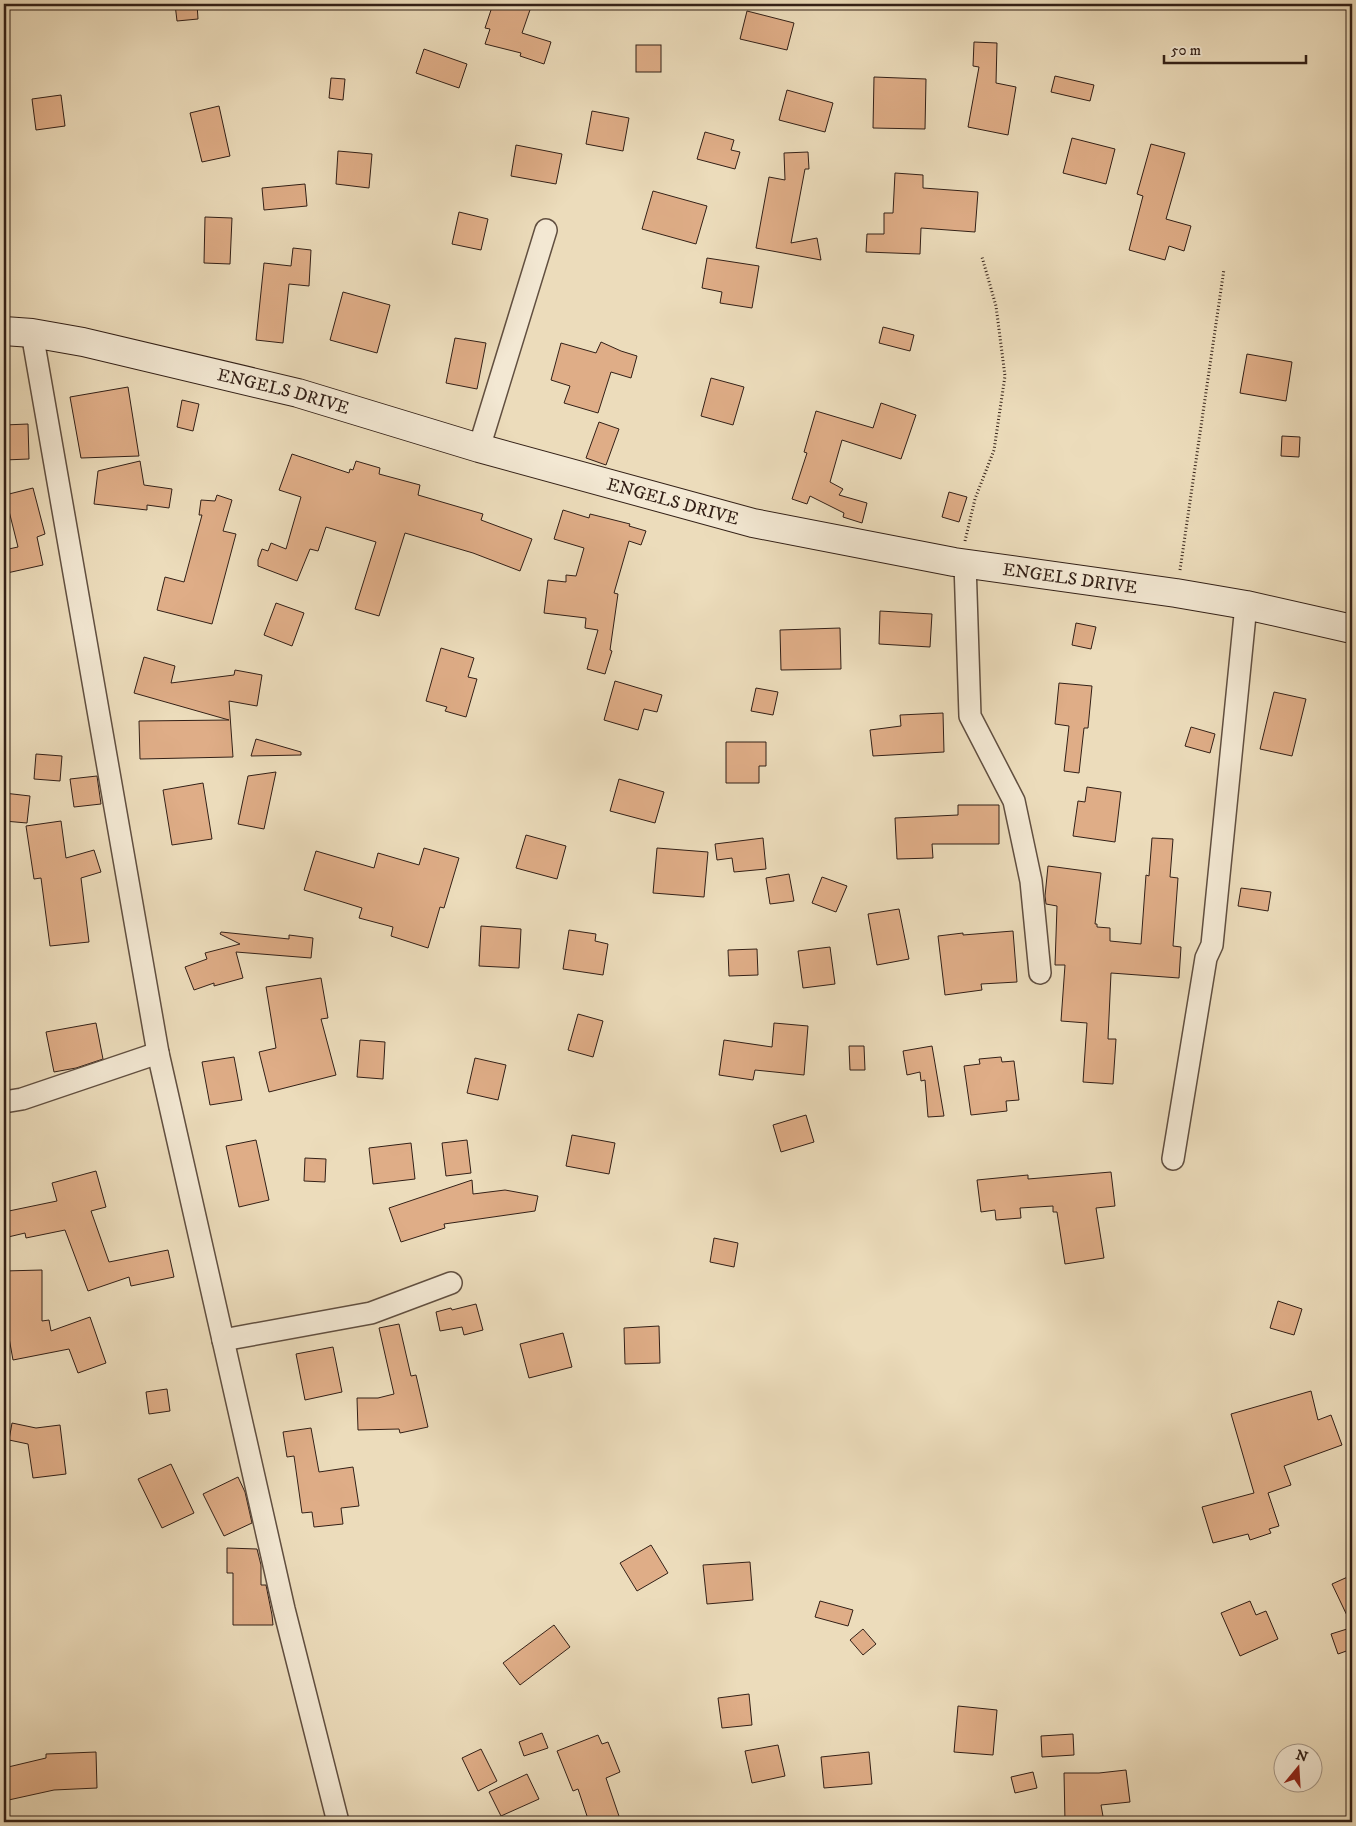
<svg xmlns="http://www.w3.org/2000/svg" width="1356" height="1826" font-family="'IM FELL DW Pica',serif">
	<rect width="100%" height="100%" fill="#ecdcbb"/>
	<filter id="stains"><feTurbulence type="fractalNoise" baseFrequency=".004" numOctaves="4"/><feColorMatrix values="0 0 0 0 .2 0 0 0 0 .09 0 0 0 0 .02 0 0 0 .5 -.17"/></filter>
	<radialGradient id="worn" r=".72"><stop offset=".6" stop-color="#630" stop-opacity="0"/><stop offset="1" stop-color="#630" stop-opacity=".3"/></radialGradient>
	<g fill="#dfad87" stroke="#332017">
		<path d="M 175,4 L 197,4 L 198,19 L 177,21 Z"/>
		<path d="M 493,4 L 532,4 L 522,33 L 551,42 L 544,64 L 520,56 L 521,53 L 485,44 L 490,29 L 485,28 Z"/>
		<path d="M 747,11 L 794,23 L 787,50 L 740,39 Z"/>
		<path d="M 974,42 L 997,43 L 996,83 L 1016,87 L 1008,135 L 968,127 L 979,67 L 973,66 Z"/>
		<rect x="636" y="45" width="25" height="27"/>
		<path d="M 424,49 L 467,64 L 459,88 L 416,73 Z"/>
		<path d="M 1055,76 L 1094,85 L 1090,101 L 1051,92 Z"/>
		<path d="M 874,77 L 926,79 L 925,129 L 873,128 Z"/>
		<path d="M 331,78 L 345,79 L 343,100 L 329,98 Z"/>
		<path d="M 787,90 L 833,103 L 825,132 L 779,120 Z"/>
		<path d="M 61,95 L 65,126 L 36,130 L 32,99 Z"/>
		<path d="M 219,106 L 230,156 L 202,162 L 190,113 Z"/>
		<path d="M 592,111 L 629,118 L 623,151 L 586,144 Z"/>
		<path d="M 705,132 L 734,140 L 731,150 L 740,152 L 735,169 L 697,159 Z"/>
		<path d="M 1072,138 L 1115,149 L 1106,184 L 1063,173 Z"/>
		<path d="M 1151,144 L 1185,153 L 1166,219 L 1191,226 L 1184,251 L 1169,246 L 1165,260 L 1129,250 L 1143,196 L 1137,194 Z"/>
		<path d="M 516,145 L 562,154 L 556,184 L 511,176 Z"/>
		<path d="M 338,151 L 372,154 L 369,188 L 336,184 Z"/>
		<path d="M 808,152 L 809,169 L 805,169 L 791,243 L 817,238 L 821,260 L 756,248 L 769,177 L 785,180 L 784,153 Z"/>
		<path d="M 895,173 L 923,175 L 923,188 L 978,192 L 975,232 L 921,228 L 920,254 L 866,252 L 867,234 L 884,234 L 884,213 L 893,213 Z"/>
		<path d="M 305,184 L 307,206 L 264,210 L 262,188 Z"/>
		<path d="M 653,191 L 707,206 L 696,244 L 642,229 Z"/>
		<path d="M 459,212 L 488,219 L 481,250 L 452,244 Z"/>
		<path d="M 205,217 L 232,218 L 230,264 L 204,263 Z"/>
		<path d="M 293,248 L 311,250 L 309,286 L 289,284 L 283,343 L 256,340 L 264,263 L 291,266 Z"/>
		<path d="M 707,258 L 759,266 L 752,308 L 720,303 L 722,292 L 702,288 Z"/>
		<path d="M 343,292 L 390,305 L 377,353 L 330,340 Z"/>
		<path d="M 883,327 L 914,335 L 910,351 L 879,343 Z"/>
		<path d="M 455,338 L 486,343 L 477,389 L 446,383 Z"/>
		<path d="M 601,342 L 621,351 L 637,356 L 631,378 L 611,372 L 598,413 L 564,403 L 570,386 L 551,380 L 561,343 L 596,353 Z"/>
		<path d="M 1247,354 L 1292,362 L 1286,401 L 1240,393 Z"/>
		<path d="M 711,378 L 744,387 L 733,425 L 701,416 Z"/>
		<path d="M 128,387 L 139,456 L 81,458 L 70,397 Z"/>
		<path d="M 182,400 L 199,404 L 193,431 L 177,427 Z"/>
		<path d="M 881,403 L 916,415 L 901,459 L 842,440 L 830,482 L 843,489 L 839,495 L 867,503 L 862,523 L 843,517 L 844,513 L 810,496 L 807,504 L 792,499 L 807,453 L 804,452 L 816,411 L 873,428 Z"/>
		<path d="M 599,422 L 619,429 L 606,465 L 586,458 Z"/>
		<path d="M 28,424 L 29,459 L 4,460 L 4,425 Z"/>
		<path d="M 1282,436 L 1300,437 L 1299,457 L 1281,456 Z"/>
		<path d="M 292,454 L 349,473 L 350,469 L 353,470 L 356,461 L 380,468 L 379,474 L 420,485 L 418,495 L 483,514 L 481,520 L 532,539 L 520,571 L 473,553 L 405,533 L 379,616 L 355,609 L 376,542 L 326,527 L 318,551 L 310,549 L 297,581 L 258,566 L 258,560 L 262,549 L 268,551 L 271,543 L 286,549 L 301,497 L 279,490 Z"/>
		<path d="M 140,461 L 144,485 L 172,489 L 169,508 L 147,505 L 147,510 L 94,504 L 98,471 Z"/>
		<path d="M 33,488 L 45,534 L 37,537 L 43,565 L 7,573 L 4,550 L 18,547 L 5,495 Z"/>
		<path d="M 949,492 L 967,497 L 959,522 L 942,517 Z"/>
		<path d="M 217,495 L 232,500 L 223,531 L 236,534 L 212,624 L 157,610 L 165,577 L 184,582 L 202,515 L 199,515 L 201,500 L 215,501 Z"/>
		<path d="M 563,510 L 589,518 L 590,514 L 630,524 L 629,526 L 646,531 L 641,545 L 629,541 L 614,593 L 618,594 L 610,650 L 612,651 L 605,674 L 587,669 L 598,630 L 585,628 L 586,618 L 544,613 L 548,580 L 566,582 L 566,575 L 576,576 L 584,548 L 554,539 Z"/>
		<path d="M 276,603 L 304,613 L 292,646 L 264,635 Z"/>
		<path d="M 880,611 L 932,614 L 930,647 L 879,644 Z"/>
		<path d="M 1076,623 L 1096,627 L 1091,649 L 1072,645 Z"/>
		<path d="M 840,628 L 841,669 L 781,670 L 780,630 Z"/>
		<path d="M 441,648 L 474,658 L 468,677 L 477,679 L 466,717 L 445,711 L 447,707 L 426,701 Z"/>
		<path d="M 144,657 L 175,666 L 171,683 L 234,675 L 235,670 L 262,675 L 257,706 L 229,701 L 233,757 L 140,759 L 139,721 L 229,720 L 134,693 Z"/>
		<path d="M 615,681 L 662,695 L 657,712 L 644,709 L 638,730 L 604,720 Z"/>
		<path d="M 1059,683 L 1092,686 L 1088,728 L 1084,728 L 1079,773 L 1064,771 L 1069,726 L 1055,724 Z"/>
		<path d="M 756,688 L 778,692 L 773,715 L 751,711 Z"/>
		<path d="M 1274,692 L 1306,699 L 1292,756 L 1260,749 Z"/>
		<path d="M 943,713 L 944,752 L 873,756 L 870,730 L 901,726 L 900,715 Z"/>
		<path d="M 1191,727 L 1215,734 L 1210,753 L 1185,746 Z"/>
		<path d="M 256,739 L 301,752 L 301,755 L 251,756 Z"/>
		<path d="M 726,742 L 766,742 L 766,766 L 759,766 L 759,783 L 726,783 Z"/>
		<path d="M 36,754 L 62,756 L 60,781 L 34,779 Z"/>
		<path d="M 276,772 L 264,829 L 238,824 L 248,776 Z"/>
		<path d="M 97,776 L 101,804 L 74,807 L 70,779 Z"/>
		<path d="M 619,779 L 664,792 L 655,823 L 610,811 Z"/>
		<path d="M 203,783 L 212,839 L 172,845 L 163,790 Z"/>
		<path d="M 1087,787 L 1121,792 L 1115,842 L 1073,836 L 1078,801 L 1085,802 Z"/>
		<path d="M 4,793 L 30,796 L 27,823 L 4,821 Z"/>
		<path d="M 958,805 L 999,805 L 999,844 L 932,844 L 933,858 L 897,859 L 895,818 L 958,815 Z"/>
		<path d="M 61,821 L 66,858 L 94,850 L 101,872 L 81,878 L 89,942 L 50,946 L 41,878 L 34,879 L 26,826 Z"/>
		<path d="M 526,835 L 566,846 L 557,879 L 516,868 Z"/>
		<path d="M 763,838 L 766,869 L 734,872 L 732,858 L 717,860 L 715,844 Z"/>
		<path d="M 1152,838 L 1173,839 L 1170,877 L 1178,878 L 1173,946 L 1181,947 L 1179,978 L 1111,973 L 1108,1039 L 1116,1039 L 1113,1084 L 1083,1082 L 1087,1023 L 1061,1021 L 1065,965 L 1055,965 L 1057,906 L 1046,904 L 1045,896 L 1048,866 L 1101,873 L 1095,924 L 1097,924 L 1097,927 L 1110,928 L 1110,941 L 1141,944 L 1146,875 L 1149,876 Z"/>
		<path d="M 424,848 L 459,858 L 444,908 L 440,907 L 428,948 L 391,936 L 393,927 L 359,918 L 362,908 L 304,890 L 316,851 L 374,868 L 378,853 L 419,865 Z"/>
		<path d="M 657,848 L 708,852 L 704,897 L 653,893 Z"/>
		<path d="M 789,874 L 794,901 L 770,904 L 766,878 Z"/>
		<path d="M 822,877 L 847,886 L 836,912 L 812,903 Z"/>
		<path d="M 1241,888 L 1271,892 L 1268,911 L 1238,906 Z"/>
		<path d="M 899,909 L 909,959 L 877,965 L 868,914 Z"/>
		<path d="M 481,926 L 521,929 L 519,968 L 479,966 Z"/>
		<path d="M 569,930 L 596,934 L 595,941 L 608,944 L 603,975 L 563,969 Z"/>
		<path d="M 1013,931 L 1017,982 L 981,984 L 982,990 L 945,995 L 938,936 L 963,933 L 963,935 Z"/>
		<path d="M 221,932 L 289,939 L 289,935 L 313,938 L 311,958 L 236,952 L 243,978 L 214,986 L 214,983 L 194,990 L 185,967 L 207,959 L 205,953 L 240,944 L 220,934 Z"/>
		<path d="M 830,947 L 835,984 L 803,988 L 798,951 Z"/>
		<path d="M 757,949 L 758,975 L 729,976 L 728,950 Z"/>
		<path d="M 321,978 L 328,1018 L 321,1019 L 336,1075 L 269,1092 L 259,1052 L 276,1048 L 266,987 Z"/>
		<path d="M 578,1014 L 603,1021 L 593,1057 L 568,1050 Z"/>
		<path d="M 96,1023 L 103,1059 L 76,1068 L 54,1072 L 46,1032 Z"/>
		<path d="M 774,1023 L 808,1026 L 804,1075 L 755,1070 L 753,1080 L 719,1075 L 724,1040 L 772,1047 Z"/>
		<path d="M 360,1040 L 385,1042 L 383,1079 L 357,1077 Z"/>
		<path d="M 849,1046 L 864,1046 L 865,1070 L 850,1070 Z"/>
		<path d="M 932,1046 L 944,1116 L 928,1117 L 925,1080 L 921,1081 L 920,1072 L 907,1075 L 903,1051 Z"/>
		<path d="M 234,1057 L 242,1100 L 210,1105 L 202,1062 Z"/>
		<path d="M 1001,1057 L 1002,1062 L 1014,1061 L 1019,1100 L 1006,1101 L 1007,1111 L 971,1115 L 964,1066 L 980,1064 L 979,1059 Z"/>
		<path d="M 475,1058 L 506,1065 L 498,1100 L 467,1093 Z"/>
		<path d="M 806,1115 L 814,1142 L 781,1152 L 773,1125 Z"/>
		<path d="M 572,1135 L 615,1143 L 609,1174 L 566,1166 Z"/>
		<path d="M 256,1140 L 269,1200 L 239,1207 L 226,1146 Z"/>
		<path d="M 467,1140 L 471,1173 L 446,1176 L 442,1143 Z"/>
		<path d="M 411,1143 L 415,1179 L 373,1184 L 369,1148 Z"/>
		<path d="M 305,1158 L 326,1159 L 325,1182 L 304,1181 Z"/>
		<path d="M 96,1171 L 106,1207 L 91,1211 L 109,1262 L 168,1250 L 174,1277 L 131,1286 L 129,1277 L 88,1291 L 65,1230 L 26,1238 L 25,1233 L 4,1238 L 4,1212 L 57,1201 L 52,1183 Z"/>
		<path d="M 1111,1172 L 1115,1206 L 1096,1208 L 1104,1258 L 1065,1264 L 1057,1212 L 1053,1212 L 1053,1206 L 1020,1208 L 1021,1218 L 996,1220 L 995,1210 L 981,1212 L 977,1180 L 1028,1175 L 1028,1179 Z"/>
		<path d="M 472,1180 L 473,1194 L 505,1190 L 538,1196 L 535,1211 L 444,1224 L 445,1228 L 401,1242 L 389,1208 Z"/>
		<path d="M 714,1238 L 738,1243 L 734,1267 L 710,1262 Z"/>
		<path d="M 42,1270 L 42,1321 L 49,1320 L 51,1331 L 90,1317 L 106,1363 L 78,1373 L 69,1349 L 13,1360 L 4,1310 L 4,1271 Z"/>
		<path d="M 1278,1301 L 1302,1309 L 1294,1335 L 1270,1328 Z"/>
		<path d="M 476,1304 L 483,1330 L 464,1335 L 462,1327 L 440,1331 L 436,1312 L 451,1308 L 452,1310 Z"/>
		<path d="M 399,1324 L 411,1376 L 416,1375 L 428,1427 L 400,1433 L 399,1429 L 358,1430 L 357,1398 L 378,1398 L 394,1394 L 379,1328 Z"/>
		<path d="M 659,1326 L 660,1363 L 625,1364 L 624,1328 Z"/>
		<path d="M 563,1333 L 572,1367 L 529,1378 L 520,1344 Z"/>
		<path d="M 333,1347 L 342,1392 L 305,1400 L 296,1354 Z"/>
		<path d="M 167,1389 L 170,1411 L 149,1414 L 146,1392 Z"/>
		<path d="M 1311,1391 L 1318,1420 L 1331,1415 L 1342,1445 L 1284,1466 L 1291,1485 L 1268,1493 L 1279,1526 L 1269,1529 L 1271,1533 L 1250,1540 L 1248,1534 L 1213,1543 L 1202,1507 L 1254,1493 L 1231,1414 Z"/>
		<path d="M 12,1423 L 36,1428 L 60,1425 L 66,1474 L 33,1478 L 28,1444 L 9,1440 Z"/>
		<path d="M 311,1428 L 319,1472 L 353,1467 L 359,1506 L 341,1508 L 343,1524 L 314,1527 L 312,1512 L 302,1513 L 294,1456 L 287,1457 L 283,1432 Z"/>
		<path d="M 171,1464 L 194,1513 L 162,1528 L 138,1479 Z"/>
		<path d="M 238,1477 L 245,1492 L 252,1523 L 224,1536 L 203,1494 Z"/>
		<path d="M 651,1545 L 668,1573 L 637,1591 L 620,1563 Z"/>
		<path d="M 227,1548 L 257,1549 L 261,1565 L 261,1585 L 266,1585 L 272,1615 L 273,1625 L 233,1625 L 233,1573 L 227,1573 Z"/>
		<path d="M 750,1562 L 753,1600 L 707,1604 L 703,1565 Z"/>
		<path d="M 1352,1575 L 1352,1626 L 1332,1584 Z"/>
		<path d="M 820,1601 L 853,1610 L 848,1626 L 815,1617 Z"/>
		<path d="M 1250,1601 L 1256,1615 L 1266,1611 L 1278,1639 L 1240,1656 L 1221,1613 Z"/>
		<path d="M 554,1625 L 570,1647 L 520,1685 L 503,1663 Z"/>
		<path d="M 863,1629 L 876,1644 L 863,1655 L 850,1640 Z"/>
		<path d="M 1347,1629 L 1352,1649 L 1338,1654 L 1331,1634 Z"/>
		<path d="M 749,1694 L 752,1725 L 722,1728 L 718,1698 Z"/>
		<path d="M 958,1706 L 997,1710 L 993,1755 L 954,1752 Z"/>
		<path d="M 542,1733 L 548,1748 L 524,1756 L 519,1742 Z"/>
		<path d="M 1073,1734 L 1074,1755 L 1042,1757 L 1041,1736 Z"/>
		<path d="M 598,1735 L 602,1744 L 608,1742 L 620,1772 L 606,1778 L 621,1822 L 589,1822 L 578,1789 L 573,1791 L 557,1751 Z"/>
		<path d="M 778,1745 L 785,1776 L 752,1783 L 745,1751 Z"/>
		<path d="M 481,1749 L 497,1781 L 478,1791 L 462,1758 Z"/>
		<path d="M 96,1752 L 97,1788 L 54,1790 L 4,1801 L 4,1768 L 46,1758 L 46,1754 Z"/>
		<path d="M 869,1752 L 872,1784 L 824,1788 L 821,1757 Z"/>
		<path d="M 1126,1770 L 1130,1802 L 1101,1805 L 1104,1822 L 1065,1822 L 1064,1773 L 1099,1773 Z"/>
		<path d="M 1033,1772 L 1037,1788 L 1015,1793 L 1011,1777 Z"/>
		<path d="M 527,1774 L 539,1799 L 501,1816 L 489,1792 Z"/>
	</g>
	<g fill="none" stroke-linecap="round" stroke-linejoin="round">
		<g stroke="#614f40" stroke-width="24">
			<g id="street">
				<path d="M 32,333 L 158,1053 L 284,1609 L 338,1822"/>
				<path d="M 479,448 L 546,230"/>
				<path d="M 965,563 L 970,716 L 1014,801 L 1031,881 L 1040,973"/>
				<path d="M 4,1102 L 22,1099 L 158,1053"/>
				<path d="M 1173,1159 L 1206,958 L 1212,945 L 1246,605"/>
				<path d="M 223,1340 L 371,1313 L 451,1283"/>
			</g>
		</g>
		<g stroke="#332017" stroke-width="30">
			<g id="secondary">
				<path id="s1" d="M 4,331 L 32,333 L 83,342 L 298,393 L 479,448 L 753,523 L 954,562 L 1176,593 L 1246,605 L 1352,629"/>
			</g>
		</g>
		<g stroke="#332017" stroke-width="3" stroke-dasharray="1 2.5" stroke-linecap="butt">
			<path d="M 965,541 L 975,499 L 994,450 L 1005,376 L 996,306 L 982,257"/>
			<path d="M 1180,570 L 1224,269"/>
		</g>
		<use href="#street" stroke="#f3e8d3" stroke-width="21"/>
		<use href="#secondary" stroke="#f3e8d3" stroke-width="28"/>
	</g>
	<g text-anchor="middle" stroke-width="4.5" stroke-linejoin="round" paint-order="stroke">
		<g font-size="18" fill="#332017" stroke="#f3e8d3">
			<text dy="6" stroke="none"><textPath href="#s1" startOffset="286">ENGELS DRIVE</textPath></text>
			<text dy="6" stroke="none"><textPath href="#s1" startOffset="691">ENGELS DRIVE</textPath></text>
			<text dy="6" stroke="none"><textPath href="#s1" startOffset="1096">ENGELS DRIVE</textPath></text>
		</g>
	</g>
	<rect width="1356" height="1826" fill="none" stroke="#ecdcbb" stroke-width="20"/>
	<rect x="5" y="5" width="1346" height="1816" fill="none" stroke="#332017" stroke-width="2.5"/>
	<rect x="10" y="10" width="1336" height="1806" fill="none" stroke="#332017"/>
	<g transform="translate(1298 1768) rotate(18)"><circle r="24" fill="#f3e8d3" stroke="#a69888"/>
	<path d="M0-4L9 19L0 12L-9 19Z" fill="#8f2418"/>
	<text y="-8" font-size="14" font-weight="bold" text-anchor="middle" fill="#332017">N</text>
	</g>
	<path d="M1164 55v8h142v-8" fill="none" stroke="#332017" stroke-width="2.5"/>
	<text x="1171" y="55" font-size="15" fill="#332017" stroke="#f3e8d3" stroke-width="4" paint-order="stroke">50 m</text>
	<rect width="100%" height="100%" filter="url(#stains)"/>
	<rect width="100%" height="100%" fill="url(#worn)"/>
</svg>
